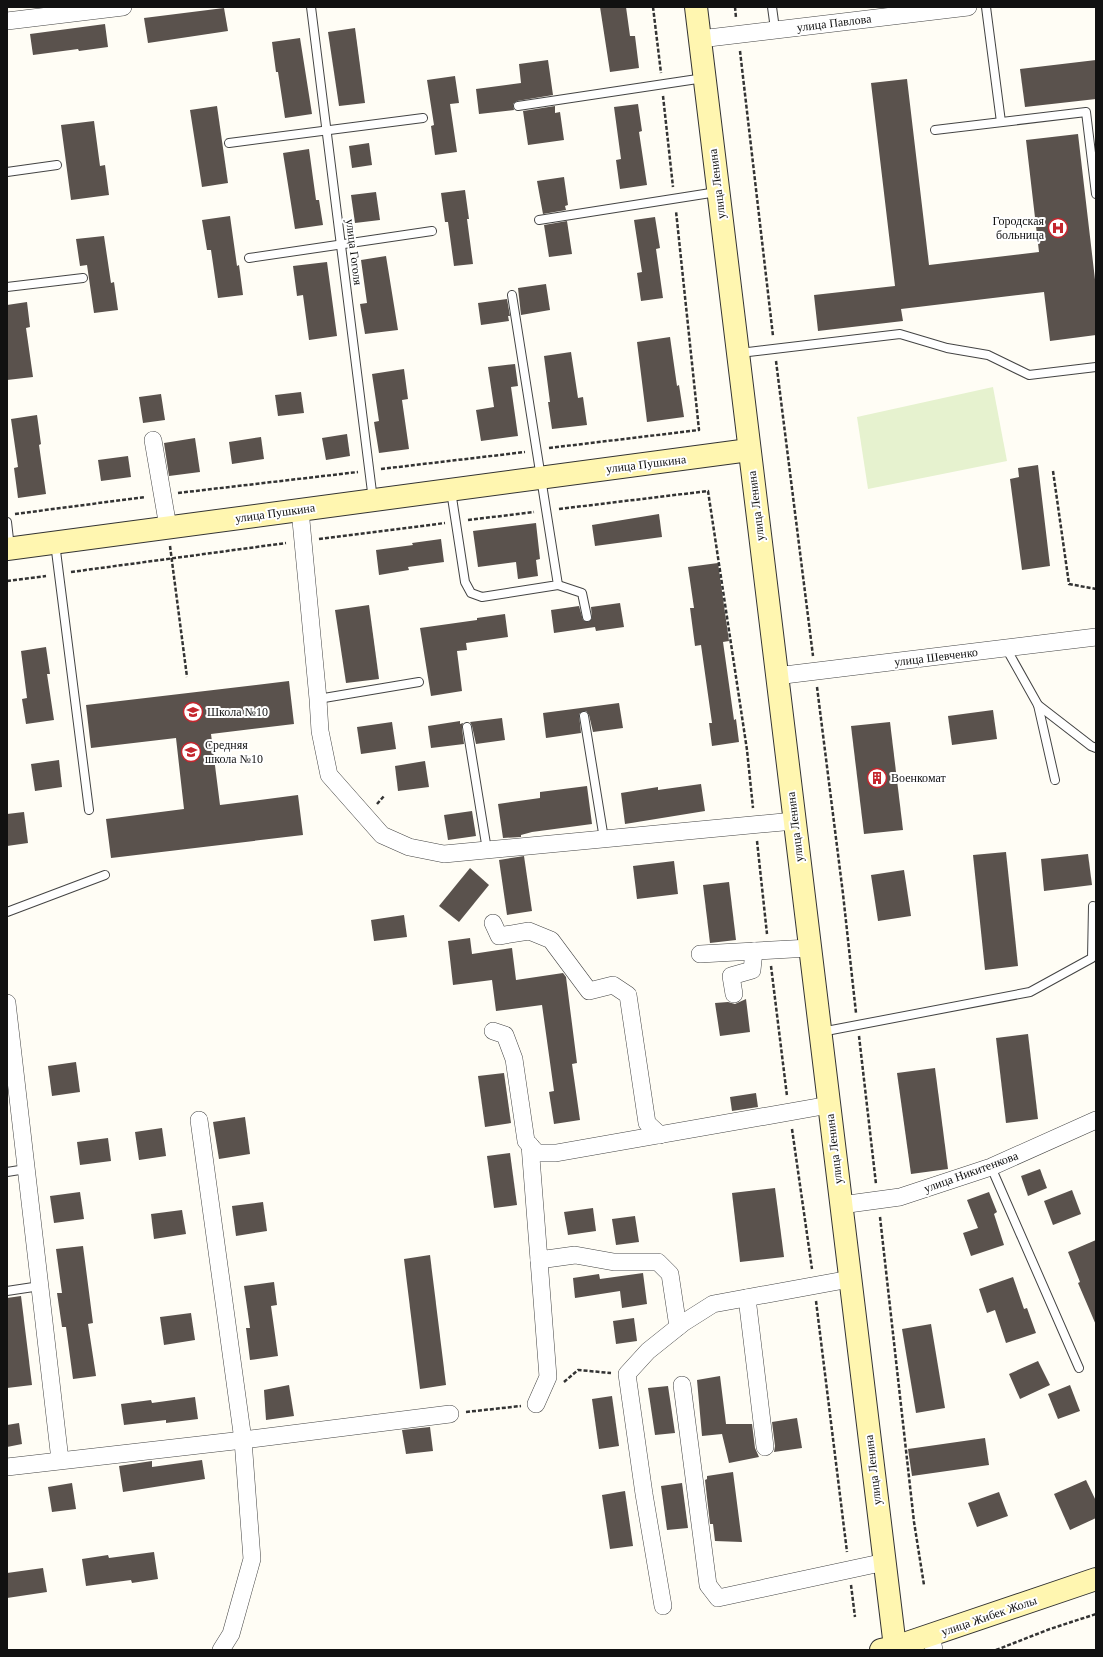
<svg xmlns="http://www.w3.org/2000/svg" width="1103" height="1657" font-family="'Times New Roman',serif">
	<rect width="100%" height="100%" fill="#fffdf5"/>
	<path fill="#e6f2cf" d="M 993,387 L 1007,461 L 868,489 L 857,417 Z"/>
	<g fill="#5a524d">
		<path d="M 600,7 L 626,7 L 630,36 L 635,36 L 639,68 L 610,72 Z"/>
		<path d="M 224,8 L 228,31 L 148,43 L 144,18 Z"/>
		<path d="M 105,24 L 108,47 L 79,51 L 78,49 L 33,55 L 30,34 Z"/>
		<path d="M 355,28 L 365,103 L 339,106 L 328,32 Z"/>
		<path d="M 300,38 L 312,114 L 285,118 L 278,72 L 276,72 L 272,42 Z"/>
		<path d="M 548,60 L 553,95 L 517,101 L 513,104 L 514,110 L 479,114 L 476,89 L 521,83 L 519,64 Z"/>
		<path d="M 1096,60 L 1096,99 L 1025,107 L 1020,69 Z"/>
		<path d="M 455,76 L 459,103 L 450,104 L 457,152 L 435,155 L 431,126 L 434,125 L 427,80 Z"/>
		<path d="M 907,79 L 929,265 L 1039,252 L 1026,140 L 1078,134 L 1096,288 L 1096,335 L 1050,341 L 1044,292 L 901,309 L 903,321 L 818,331 L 814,295 L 895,286 L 871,83 Z"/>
		<path d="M 638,104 L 642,131 L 639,132 L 647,185 L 620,189 L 616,160 L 621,159 L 614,107 Z"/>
		<path d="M 217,106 L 228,183 L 202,187 L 190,110 Z"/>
		<path d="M 555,106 L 555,113 L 560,112 L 564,140 L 528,145 L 523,111 Z"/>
		<path d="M 94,121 L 100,166 L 105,165 L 109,195 L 71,200 L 61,125 Z"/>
		<path d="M 369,143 L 372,165 L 352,168 L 349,146 Z"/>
		<path d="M 309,149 L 316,200 L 319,200 L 323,225 L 295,229 L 283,153 Z"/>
		<path d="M 564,177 L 568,205 L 565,206 L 566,210 L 543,214 L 537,181 Z"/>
		<path d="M 465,190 L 469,219 L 467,219 L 473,264 L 454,266 L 448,222 L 445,222 L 441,193 Z"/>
		<path d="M 376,192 L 380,220 L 355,223 L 351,195 Z"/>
		<path d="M 230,216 L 237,266 L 239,265 L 243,295 L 218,298 L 211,250 L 207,250 L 202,220 Z"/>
		<path d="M 655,217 L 660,248 L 656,249 L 663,298 L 641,301 L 637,273 L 642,272 L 634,220 Z"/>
		<path d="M 567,221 L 572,254 L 549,257 L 544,225 Z"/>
		<path d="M 104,236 L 111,283 L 114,282 L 118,310 L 94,313 L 87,265 L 80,266 L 76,239 Z"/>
		<path d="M 386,256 L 398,330 L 365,334 L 360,304 L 367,303 L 361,260 Z"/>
		<path d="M 327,262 L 337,336 L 309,340 L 303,295 L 297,296 L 293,266 Z"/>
		<path d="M 546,284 L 550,310 L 521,315 L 518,288 Z"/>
		<path d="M 507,299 L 510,316 L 508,316 L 509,321 L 481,325 L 478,303 Z"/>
		<path d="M 27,302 L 30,327 L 26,328 L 33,377 L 7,380 L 7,305 Z"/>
		<path d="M 670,337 L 677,386 L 679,385 L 684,417 L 647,422 L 637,342 Z"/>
		<path d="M 571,352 L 578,398 L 583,397 L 587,425 L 552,429 L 548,402 L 550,402 L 544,356 Z"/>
		<path d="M 515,364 L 518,386 L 511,387 L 518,436 L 481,441 L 476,410 L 494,407 L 488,367 Z"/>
		<path d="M 404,369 L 408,399 L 402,400 L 409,449 L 379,453 L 374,422 L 379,421 L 372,374 Z"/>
		<path d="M 301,392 L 304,413 L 278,416 L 275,395 Z"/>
		<path d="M 161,394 L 165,420 L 143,423 L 139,397 Z"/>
		<path d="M 37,415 L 41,444 L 39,445 L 46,494 L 18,498 L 14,468 L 18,467 L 11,419 Z"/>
		<path d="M 347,434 L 350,456 L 326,460 L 322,438 Z"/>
		<path d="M 261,437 L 264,459 L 232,464 L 229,442 Z"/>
		<path d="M 195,438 L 200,472 L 169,476 L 164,443 Z"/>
		<path d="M 128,456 L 131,477 L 101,481 L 98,460 Z"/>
		<path d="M 1038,465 L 1050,566 L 1022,570 L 1010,479 L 1019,477 L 1018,468 Z"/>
		<path d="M 659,514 L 662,537 L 595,546 L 592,525 Z"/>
		<path d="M 536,523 L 540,559 L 536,560 L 538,576 L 518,579 L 516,562 L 478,567 L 473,531 Z"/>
		<path d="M 441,539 L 444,562 L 408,567 L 409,570 L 379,575 L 376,550 L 413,545 L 412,543 Z"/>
		<path d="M 718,563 L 729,641 L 723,642 L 734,720 L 736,719 L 739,742 L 712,746 L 709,723 L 712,723 L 701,645 L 695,646 L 690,608 L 694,608 L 688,567 Z"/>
		<path d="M 620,603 L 624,627 L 596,631 L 595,627 L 554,633 L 551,610 L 579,606 L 583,620 L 588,622 L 592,618 L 591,607 Z"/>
		<path d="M 369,605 L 379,679 L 346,683 L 335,610 Z"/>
		<path d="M 505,614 L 508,637 L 466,643 L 467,650 L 457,651 L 462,691 L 431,696 L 420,628 L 477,620 L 477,618 Z"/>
		<path d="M 46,647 L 50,674 L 47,674 L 54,720 L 26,724 L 22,699 L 27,698 L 21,651 Z"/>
		<path d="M 289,681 L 294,724 L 211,734 L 220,805 L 298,795 L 303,835 L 111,858 L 106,819 L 184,809 L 176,738 L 91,748 L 86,705 Z"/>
		<path d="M 619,703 L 623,728 L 593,732 L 589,715 L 586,711 L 584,711 L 579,714 L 581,733 L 546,738 L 543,713 Z"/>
		<path d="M 993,710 L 997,739 L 952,745 L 948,716 Z"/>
		<path d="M 502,718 L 505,740 L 476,744 L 472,726 L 470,722 Z"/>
		<path d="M 460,721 L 460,724 L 463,723 L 462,728 L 464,744 L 431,748 L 428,726 Z"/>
		<path d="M 392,722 L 396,749 L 361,754 L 357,727 Z"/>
		<path d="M 890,722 L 903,830 L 864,834 L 851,726 Z"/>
		<path d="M 59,760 L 62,787 L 35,791 L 31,764 Z"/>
		<path d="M 425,761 L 429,787 L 398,791 L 395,766 Z"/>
		<path d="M 701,784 L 705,811 L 625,824 L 621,793 L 658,787 L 658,790 Z"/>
		<path d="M 587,786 L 592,824 L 532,832 L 521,835 L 521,837 L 503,838 L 498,804 L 540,798 L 540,792 Z"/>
		<path d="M 472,811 L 476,836 L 448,840 L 444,815 Z"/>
		<path d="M 24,812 L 28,843 L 7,846 L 7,814 Z"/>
		<path d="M 1006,852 L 1018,966 L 985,970 L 973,855 Z"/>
		<path d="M 1088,854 L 1092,885 L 1044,891 L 1041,859 Z"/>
		<path d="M 524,856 L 532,911 L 507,915 L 499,860 Z"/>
		<path d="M 674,861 L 678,894 L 637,899 L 633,866 Z"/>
		<path d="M 470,868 L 489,885 L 459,922 L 439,906 Z"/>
		<path d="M 904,870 L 911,916 L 878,921 L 871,875 Z"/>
		<path d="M 729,882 L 736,940 L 710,943 L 703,885 Z"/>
		<path d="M 404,915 L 407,937 L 374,941 L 371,920 Z"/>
		<path d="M 470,938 L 472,954 L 512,948 L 516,980 L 563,973 L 566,977 L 577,1063 L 572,1064 L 580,1120 L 554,1124 L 549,1092 L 554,1091 L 542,1005 L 496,1011 L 492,980 L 453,985 L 448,941 Z"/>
		<path d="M 746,999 L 750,1032 L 720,1036 L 715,1003 L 728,1002 L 735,1004 Z"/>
		<path d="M 1028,1034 L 1038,1119 L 1006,1123 L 996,1038 Z"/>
		<path d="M 76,1062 L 80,1092 L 52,1096 L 48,1066 Z"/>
		<path d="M 935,1068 L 948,1169 L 911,1174 L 897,1073 Z"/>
		<path d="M 504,1073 L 511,1123 L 485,1127 L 478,1076 Z"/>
		<path d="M 756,1093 L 758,1107 L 732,1111 L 730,1097 Z"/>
		<path d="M 245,1117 L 250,1154 L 219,1159 L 213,1122 Z"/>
		<path d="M 162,1128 L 166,1156 L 139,1160 L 135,1132 Z"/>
		<path d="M 108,1138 L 111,1161 L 80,1165 L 77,1142 Z"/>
		<path d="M 510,1153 L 517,1205 L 494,1208 L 487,1156 Z"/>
		<path d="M 1040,1169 L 1047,1188 L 1028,1196 L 1021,1176 Z"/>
		<path d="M 775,1188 L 784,1257 L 740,1262 L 732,1193 Z"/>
		<path d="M 1072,1190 L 1081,1214 L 1053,1225 L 1044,1201 Z"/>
		<path d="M 80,1192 L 84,1219 L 54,1223 L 50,1196 Z"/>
		<path d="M 989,1192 L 997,1212 L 994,1214 L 1004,1245 L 971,1256 L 963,1233 L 978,1228 L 967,1200 Z"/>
		<path d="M 263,1202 L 267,1231 L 236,1236 L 232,1206 Z"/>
		<path d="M 593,1208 L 596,1231 L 568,1235 L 564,1212 Z"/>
		<path d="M 182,1210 L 186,1234 L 154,1239 L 151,1214 Z"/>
		<path d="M 635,1216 L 639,1242 L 616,1245 L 612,1219 Z"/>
		<path d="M 1096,1240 L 1096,1325 L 1078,1283 L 1080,1282 L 1068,1252 Z"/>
		<path d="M 83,1246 L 93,1323 L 88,1324 L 96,1376 L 73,1379 L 66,1327 L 62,1327 L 57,1293 L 62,1293 L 56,1249 Z"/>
		<path d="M 430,1255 L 446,1385 L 420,1389 L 404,1259 Z"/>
		<path d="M 643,1273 L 647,1304 L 622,1308 L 620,1291 L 575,1298 L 573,1278 L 599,1274 L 600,1279 Z"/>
		<path d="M 1013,1277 L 1024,1309 L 1027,1308 L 1036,1333 L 1006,1343 L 995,1310 L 987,1313 L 979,1289 Z"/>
		<path d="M 274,1282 L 277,1305 L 271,1306 L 278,1356 L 250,1360 L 246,1328 L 250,1328 L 244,1286 Z"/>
		<path d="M 21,1296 L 32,1385 L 7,1388 L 7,1298 Z"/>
		<path d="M 191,1313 L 195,1340 L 164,1345 L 160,1317 Z"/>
		<path d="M 634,1318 L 637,1341 L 616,1344 L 613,1321 Z"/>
		<path d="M 931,1324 L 945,1408 L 916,1413 L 902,1329 Z"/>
		<path d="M 1038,1361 L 1050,1385 L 1020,1399 L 1009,1374 Z"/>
		<path d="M 720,1376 L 726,1424 L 752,1424 L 755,1448 L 759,1457 L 729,1463 L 722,1434 L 702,1436 L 697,1380 Z"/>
		<path d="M 289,1385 L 294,1416 L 266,1420 L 264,1390 Z"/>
		<path d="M 1070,1385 L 1080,1411 L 1058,1419 L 1048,1394 Z"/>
		<path d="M 668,1386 L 675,1433 L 655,1435 L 648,1388 Z"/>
		<path d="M 612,1396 L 619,1446 L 599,1449 L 592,1399 Z"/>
		<path d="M 195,1397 L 198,1419 L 166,1423 L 166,1420 L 124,1425 L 121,1404 L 151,1400 L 152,1403 Z"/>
		<path d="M 797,1418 L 802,1448 L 774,1452 L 775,1446 L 772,1422 Z"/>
		<path d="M 19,1423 L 22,1444 L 7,1447 L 7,1425 Z"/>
		<path d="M 430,1427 L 433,1451 L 406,1454 L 402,1430 Z"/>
		<path d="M 985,1438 L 989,1465 L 912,1476 L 908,1449 Z"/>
		<path d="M 202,1460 L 205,1479 L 123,1492 L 119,1466 L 152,1461 L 152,1467 Z"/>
		<path d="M 733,1472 L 742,1542 L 715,1541 L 713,1524 L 710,1524 L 705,1480 L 707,1479 L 707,1476 Z"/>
		<path d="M 1086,1480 L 1096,1501 L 1096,1518 L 1070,1530 L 1054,1494 Z"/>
		<path d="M 72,1483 L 76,1509 L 52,1512 L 48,1487 Z"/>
		<path d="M 682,1483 L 688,1528 L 667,1530 L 661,1486 Z"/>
		<path d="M 625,1491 L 633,1546 L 610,1549 L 602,1495 Z"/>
		<path d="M 999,1492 L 1008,1516 L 977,1527 L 968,1503 Z"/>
		<path d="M 154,1552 L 158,1579 L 132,1583 L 131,1580 L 86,1586 L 82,1559 L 108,1555 L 109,1558 Z"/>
		<path d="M 43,1568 L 47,1592 L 7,1598 L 7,1573 Z"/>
	</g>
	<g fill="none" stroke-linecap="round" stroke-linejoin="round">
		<g stroke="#444" stroke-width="10">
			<g id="lane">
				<path d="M 311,7 L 373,500"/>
				<path d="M 772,7 L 775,29"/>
				<path d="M 986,7 L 1001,122"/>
				<path d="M 518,106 L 704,78"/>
				<path d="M 935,130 L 1086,112 L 1096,194"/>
				<path d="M 229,143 L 423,118"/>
				<path d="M 7,172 L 57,165"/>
				<path d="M 539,220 L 717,192"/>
				<path d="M 249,258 L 432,231"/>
				<path d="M 7,287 L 83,278"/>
				<path d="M 740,353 L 900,334 L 947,348 L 988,355 L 1029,375 L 1096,367"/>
				<path d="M 451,491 L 465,582 L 471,593 L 482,597 L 558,585 L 512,295"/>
				<path d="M 7,522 L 10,548"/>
				<path d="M 55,543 L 89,810"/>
				<path d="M 558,585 L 582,593 L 587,617"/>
				<path d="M 1006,648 L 1038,705 L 1055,780"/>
				<path d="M 318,699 L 419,682"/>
				<path d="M 1038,705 L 1091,746 L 1096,748"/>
				<path d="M 584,716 L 604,839"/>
				<path d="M 467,727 L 487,850"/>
				<path d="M 7,912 L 105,875"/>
				<path d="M 821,1032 L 1030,992 L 1092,958 L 1093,906"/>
				<path d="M 991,1167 L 1079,1368"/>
				<path d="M 7,1172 L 26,1169"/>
				<path d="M 7,1291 L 40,1286"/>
			</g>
		</g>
		<g stroke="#444" stroke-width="18">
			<g id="street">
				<path d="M 7,21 L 123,7"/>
				<path d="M 700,39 L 968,7"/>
				<path d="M 153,440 L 168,527"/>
				<path d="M 300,510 L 318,699 L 320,731 L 329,775 L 382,835 L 409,847 L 444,854 L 794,821"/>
				<path d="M 776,676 L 1096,637"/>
				<path d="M 493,923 L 499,936 L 529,931 L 551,940 L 589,991 L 613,985 L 628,995 L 647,1123 L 660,1135"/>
				<path d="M 700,954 L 810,948"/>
				<path d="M 734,994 L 731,976 L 752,970 L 754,951"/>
				<path d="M 7,1003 L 60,1460"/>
				<path d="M 493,1031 L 505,1035 L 514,1059 L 526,1141 L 537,1153 L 556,1153 L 829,1105"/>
				<path d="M 199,1120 L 243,1440 L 252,1559 L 231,1634 L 221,1650"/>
				<path d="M 530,1145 L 539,1260 L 575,1255 L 614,1262 L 658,1262 L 670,1274 L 678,1327"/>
				<path d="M 841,1205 L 900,1197 L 991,1167 L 1096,1120"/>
				<path d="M 747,1298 L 765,1447"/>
				<path d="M 682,1385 L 708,1585 L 718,1598 L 885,1562"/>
				<path d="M 536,1404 L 548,1377 L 539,1260"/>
				<path d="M 7,1467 L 243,1440 L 450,1414"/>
				<path d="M 663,1606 L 644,1494 L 627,1374 L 648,1351 L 683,1323 L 713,1304 L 850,1279"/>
				<path d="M 931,1635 L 934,1650"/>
			</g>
		</g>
		<g stroke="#333" stroke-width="24">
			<g id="secondary">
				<path d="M 696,7 L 895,1647"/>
				<path d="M 7,549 L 749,450"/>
				<path d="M 881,1650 L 895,1647 L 1096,1579"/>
			</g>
		</g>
		<g stroke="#333" stroke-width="2.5" stroke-dasharray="4 2" stroke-linecap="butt">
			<path d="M 653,7 L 661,73"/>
			<path d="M 735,7 L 736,18"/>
			<path d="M 740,51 L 773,336"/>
			<path d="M 663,96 L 673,187"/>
			<path d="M 776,361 L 813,656"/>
			<path d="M 549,448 L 699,430 L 676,211"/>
			<path d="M 381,469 L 525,452"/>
			<path d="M 1053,471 L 1069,584 L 1096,589"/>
			<path d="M 178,493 L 358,472"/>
			<path d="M 559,509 L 708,491 L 747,750 L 753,808"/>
			<path d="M 15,514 L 145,497"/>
			<path d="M 468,520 L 534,512"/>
			<path d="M 319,539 L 445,523"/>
			<path d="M 170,546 L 187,677"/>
			<path d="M 71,572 L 286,543"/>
			<path d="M 7,581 L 46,576"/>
			<path d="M 817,687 L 843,894 L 856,1013"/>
			<path d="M 377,804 L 384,796"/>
			<path d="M 757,841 L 767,934"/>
			<path d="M 771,966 L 787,1096"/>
			<path d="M 859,1036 L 876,1184"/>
			<path d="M 792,1129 L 812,1269"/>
			<path d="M 880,1217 L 914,1522 L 924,1585"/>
			<path d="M 816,1301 L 847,1552"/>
			<path d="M 564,1382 L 578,1370 L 611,1373"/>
			<path d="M 466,1412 L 521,1406"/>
			<path d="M 851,1585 L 855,1617"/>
			<path d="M 996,1650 L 1050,1629 L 1096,1614"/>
		</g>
		<use href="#lane" stroke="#fff" stroke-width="8"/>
		<use href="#street" stroke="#fff" stroke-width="17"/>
		<use href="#secondary" stroke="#fff6b0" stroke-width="22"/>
	</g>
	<defs>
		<g id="hospital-ring" transform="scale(1)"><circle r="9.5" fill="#fff" stroke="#c4262e" stroke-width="1.5"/><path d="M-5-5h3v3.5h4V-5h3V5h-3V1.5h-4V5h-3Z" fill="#c4262e"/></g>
		<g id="school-ring" transform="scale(1)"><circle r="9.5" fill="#fff" stroke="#c4262e" stroke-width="1.5"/><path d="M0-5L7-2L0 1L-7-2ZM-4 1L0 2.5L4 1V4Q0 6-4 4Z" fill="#c4262e"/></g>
		<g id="building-ring" transform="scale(1)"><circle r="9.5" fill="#fff" stroke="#c4262e" stroke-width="1.5"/><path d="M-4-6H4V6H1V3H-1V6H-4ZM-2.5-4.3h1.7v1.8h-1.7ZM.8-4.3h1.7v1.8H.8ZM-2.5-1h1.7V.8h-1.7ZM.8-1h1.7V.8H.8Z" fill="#c4262e"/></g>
	</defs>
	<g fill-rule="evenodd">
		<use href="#hospital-ring" x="1058" y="228"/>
		<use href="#school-ring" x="193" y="712"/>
		<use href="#school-ring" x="191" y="752"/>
		<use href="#building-ring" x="877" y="778"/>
	</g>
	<g text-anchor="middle" stroke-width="4" stroke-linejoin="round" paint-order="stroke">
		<g font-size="12" fill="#111" stroke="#fff">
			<text transform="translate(834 23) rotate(-7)" y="4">улица Павлова</text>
			<text transform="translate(717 184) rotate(-97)" y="4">улица Ленина</text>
			<text transform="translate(354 252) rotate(83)" y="4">улица Гоголя</text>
			<text transform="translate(646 464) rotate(-7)" y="4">улица Пушкина</text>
			<text transform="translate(756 506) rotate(-97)" y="4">улица Ленина</text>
			<text transform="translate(275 513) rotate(-8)" y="4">улица Пушкина</text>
			<text transform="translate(936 657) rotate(-7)" y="4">улица Шевченко</text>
			<text transform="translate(795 827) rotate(-97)" y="4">улица Ленина</text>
			<text transform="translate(834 1149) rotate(-97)" y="4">улица Ленина</text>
			<text transform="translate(971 1172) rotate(-20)" y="4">улица Никитенкова</text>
			<text transform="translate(873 1470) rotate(-97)" y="4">улица Ленина</text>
			<text transform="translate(989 1616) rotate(-19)" y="4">улица Жибек Жолы</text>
		</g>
		<g font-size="12" fill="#111" stroke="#fff" text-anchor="start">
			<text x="1044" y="225" text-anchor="end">Городская<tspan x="1044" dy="14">больница</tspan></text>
			<text x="207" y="716">Школа №10</text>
			<text x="205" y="749">Средняя<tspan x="205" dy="14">школа №10</tspan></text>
			<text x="891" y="782">Военкомат</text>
		</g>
	</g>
	<rect width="1103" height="1657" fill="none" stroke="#111111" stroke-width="16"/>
</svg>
